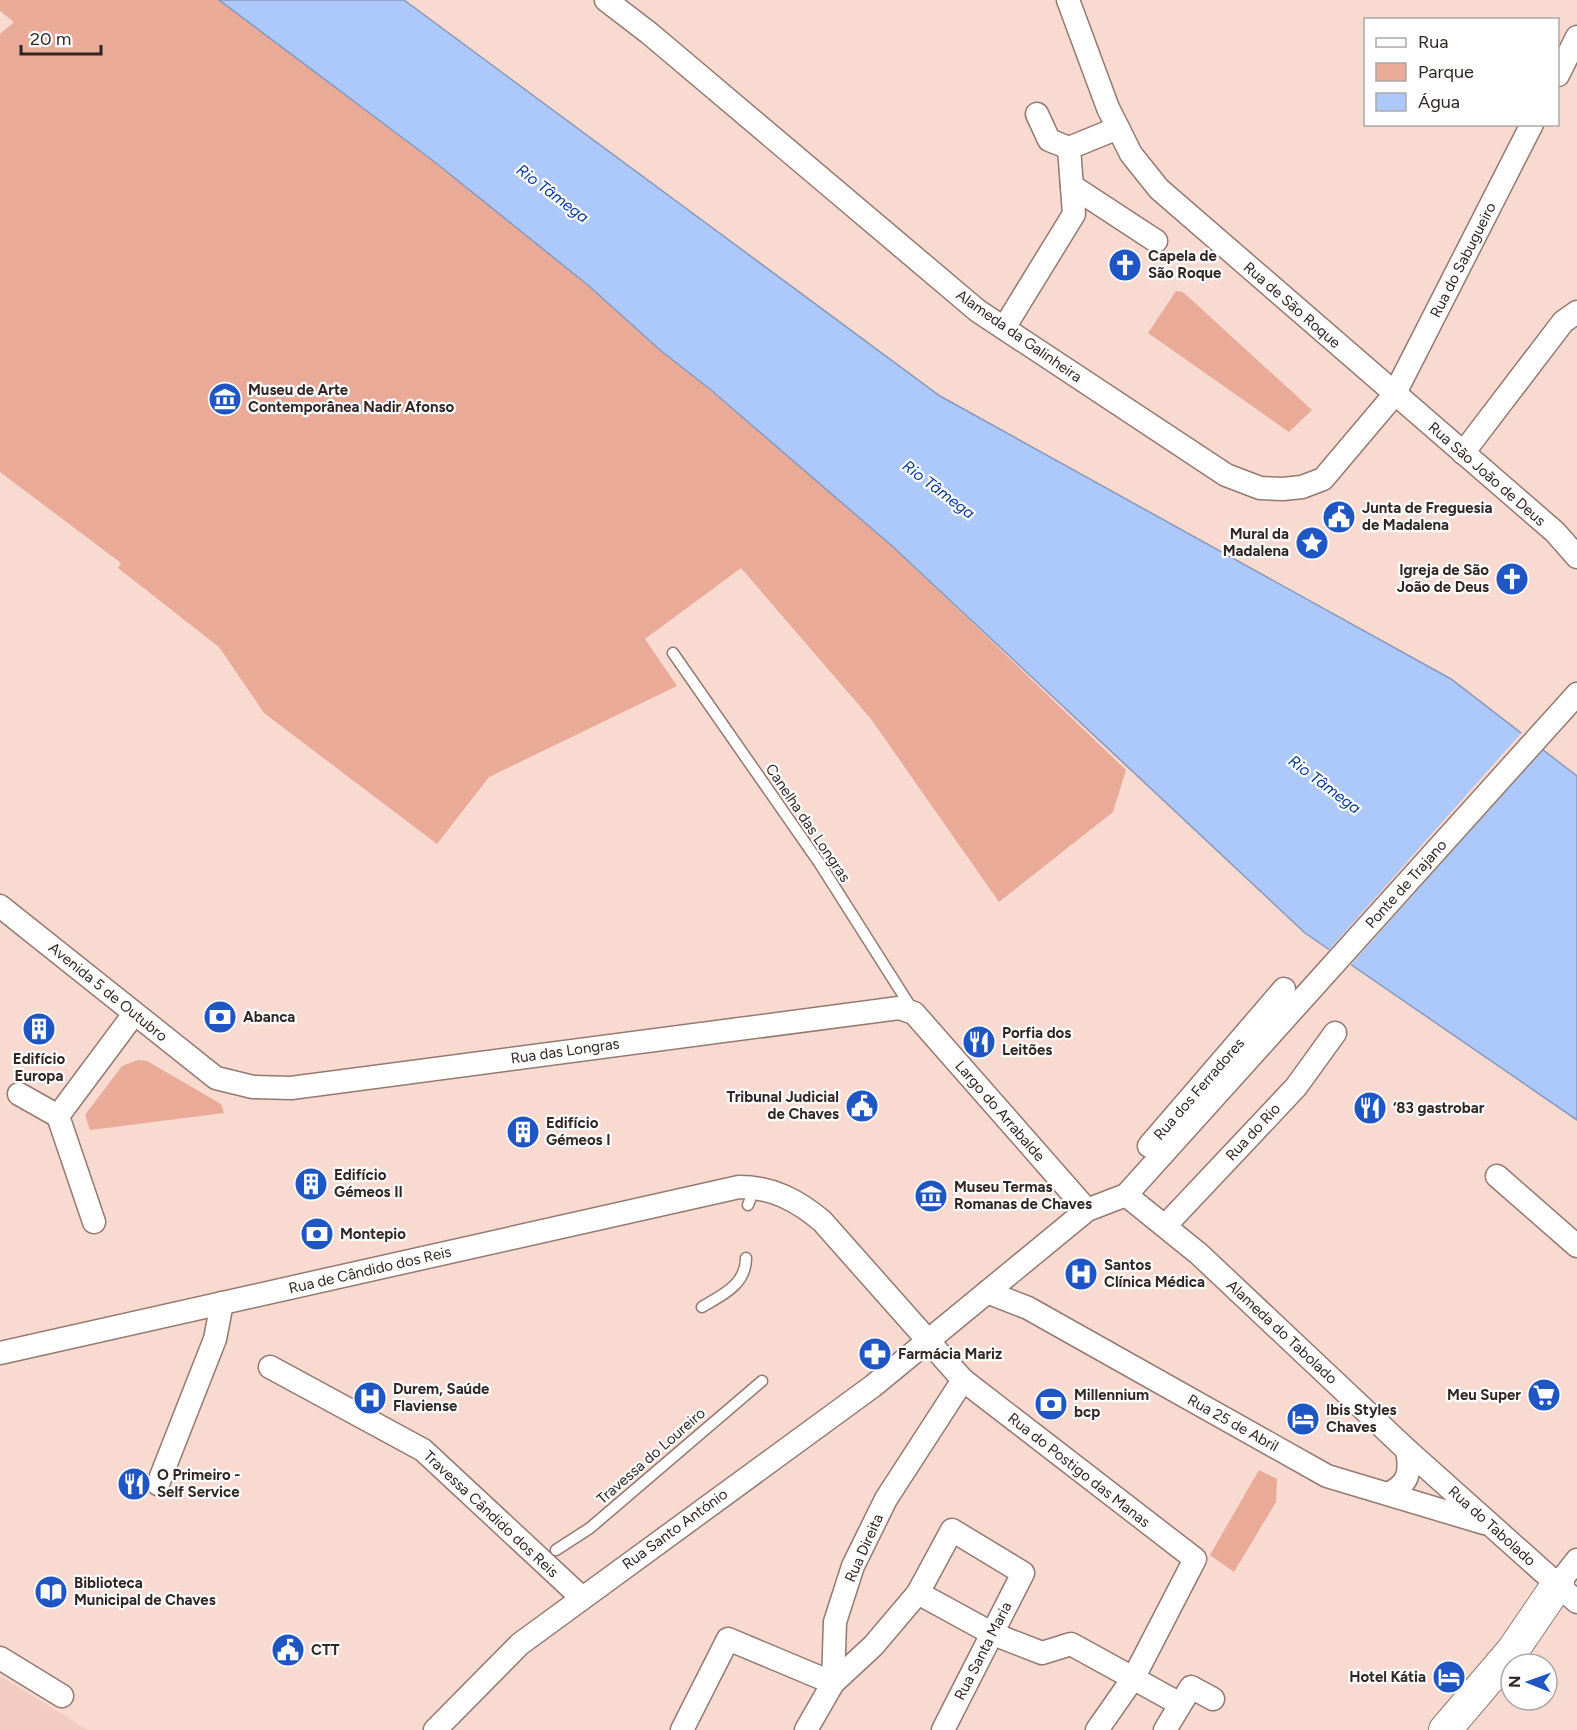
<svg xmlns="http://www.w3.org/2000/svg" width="1577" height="1730" font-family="Figtree,sans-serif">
	<rect width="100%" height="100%" fill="#f8dad1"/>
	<path fill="#f2ccc0" d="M 0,1676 L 88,1730 L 0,1730 Z"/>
	<g fill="#e9aa98">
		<path d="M 0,0 L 219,0 L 436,163 L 589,286 L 892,546 L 1126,770 L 1113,812 L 999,902 L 871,719 L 741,568 L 645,639 L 677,686 L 489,777 L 437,844 L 264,713 L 219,647 L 118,568 L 121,563 L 0,472 L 0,34 L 14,22 L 0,11 Z"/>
		<path d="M 1176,291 L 1183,292 L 1312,410 L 1289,432 L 1148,333 Z"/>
		<path d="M 138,1060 L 147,1061 L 221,1104 L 224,1113 L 90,1130 L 85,1115 L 122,1066 Z"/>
		<path d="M 1259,1470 L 1277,1479 L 1276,1502 L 1234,1572 L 1210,1555 Z"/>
	</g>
	<path fill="#adc9fc" stroke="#8898bb" stroke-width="1.5" d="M 219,0 L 404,0 L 940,396 L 1451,679 L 1577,776 L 1577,1120 L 1305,933 L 892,546 L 711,390 L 660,350 L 589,286 L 436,163 Z"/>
	<path fill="#f8dad1" d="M 1523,731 L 1543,748 L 1349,967 L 1327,952 Z"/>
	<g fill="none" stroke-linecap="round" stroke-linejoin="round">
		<g stroke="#947971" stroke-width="13">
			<g id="lane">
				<path d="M 673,653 L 820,864 L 912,1009"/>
				<path d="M 748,1205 L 755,1187"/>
				<path d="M 702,1307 C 722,1295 746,1285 746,1258"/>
				<path d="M 556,1550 L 590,1528 L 762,1381"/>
			</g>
		</g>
		<g stroke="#947971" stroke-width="25">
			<g id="street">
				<path d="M 606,0 L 649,33 L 978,311 L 1226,475 L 1260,488 L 1283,489 L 1302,487 L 1323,479 L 1394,395 L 1532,124"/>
				<path d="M 1068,0 L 1108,108 L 1131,154 L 1159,189 L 1555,532 L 1577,557"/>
				<path d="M 1558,75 L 1577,37"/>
				<path d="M 1037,114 L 1049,140 L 1069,148"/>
				<path d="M 1072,186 L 1156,241"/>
				<path d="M 1004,328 L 1074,214 L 1069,148 L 1118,128"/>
				<path d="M 1463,453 L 1563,322 L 1577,312"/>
				<path d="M 0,906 L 216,1078 L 253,1087 L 291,1088 L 899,1008 L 914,1013 L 1087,1210"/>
				<path d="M 19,1094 L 58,1116"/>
				<path d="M 1149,1146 L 1284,989"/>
				<path d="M 1497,1176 L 1577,1246"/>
				<path d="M 1126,1195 L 1199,1254 L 1407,1450 L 1577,1602"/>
				<path d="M 94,1222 L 58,1116 L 134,1014"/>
				<path d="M 1165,1226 L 1296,1087 L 1335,1033"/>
				<path d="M 987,1292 L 1028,1308 L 1327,1476 L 1484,1523"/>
				<path d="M 0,1353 L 739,1187 C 772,1187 797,1200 822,1221 L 963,1380 L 1195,1559 L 1134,1677 L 1097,1730"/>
				<path d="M 270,1367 L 423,1450 L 581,1597"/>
				<path d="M 158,1484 L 215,1339 L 222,1303"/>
				<path d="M 1388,1494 C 1409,1484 1411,1472 1407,1450"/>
				<path d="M 1558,1584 L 1577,1560"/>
				<path d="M 918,1593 L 993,1634 L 1042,1653 L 1071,1644 L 1180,1704"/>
				<path d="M 0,1658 L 62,1696"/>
				<path d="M 435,1730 L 520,1644 L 873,1386 L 1087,1210 L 1126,1195 L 1577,694"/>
				<path d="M 682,1730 L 728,1639 L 833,1683 L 873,1646 L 918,1593 L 952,1530 L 1023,1573 L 943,1730"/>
				<path d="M 806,1730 L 833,1683 L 835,1622 L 853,1566 L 886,1499 L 963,1380"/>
				<path d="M 1165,1730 L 1191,1687 L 1213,1699"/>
			</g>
		</g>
		<g stroke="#947971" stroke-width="34">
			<path id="secondary" d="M 1445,1730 L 1513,1650 L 1558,1584"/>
		</g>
		<use href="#lane" stroke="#fff" stroke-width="10"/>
		<use href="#street" stroke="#fff" stroke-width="22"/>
		<use href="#secondary" stroke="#fff" stroke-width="32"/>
	</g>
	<defs>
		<g id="church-disc" transform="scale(1.725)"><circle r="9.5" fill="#1f56c3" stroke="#fff"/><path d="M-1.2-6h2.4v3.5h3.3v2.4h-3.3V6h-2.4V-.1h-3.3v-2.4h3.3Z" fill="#fff"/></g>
		<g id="museum-disc" transform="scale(1.725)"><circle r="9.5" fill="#1f56c3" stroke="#fff"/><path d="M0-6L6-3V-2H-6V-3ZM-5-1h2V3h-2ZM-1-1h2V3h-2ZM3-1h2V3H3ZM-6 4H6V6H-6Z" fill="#fff"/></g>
		<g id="civic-disc" transform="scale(1.725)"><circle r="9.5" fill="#1f56c3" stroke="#fff"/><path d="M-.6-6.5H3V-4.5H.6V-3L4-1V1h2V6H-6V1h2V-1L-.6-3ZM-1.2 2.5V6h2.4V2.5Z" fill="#fff"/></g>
		<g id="sight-disc" transform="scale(1.725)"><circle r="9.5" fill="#1f56c3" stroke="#fff"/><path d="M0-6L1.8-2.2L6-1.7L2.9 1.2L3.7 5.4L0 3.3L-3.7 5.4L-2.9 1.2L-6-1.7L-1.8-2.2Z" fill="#fff"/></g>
		<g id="bank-disc" transform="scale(1.725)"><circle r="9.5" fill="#1f56c3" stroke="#fff"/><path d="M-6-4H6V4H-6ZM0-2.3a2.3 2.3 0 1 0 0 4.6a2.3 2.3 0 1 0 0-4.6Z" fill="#fff"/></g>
		<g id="building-disc" transform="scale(1.725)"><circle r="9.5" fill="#1f56c3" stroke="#fff"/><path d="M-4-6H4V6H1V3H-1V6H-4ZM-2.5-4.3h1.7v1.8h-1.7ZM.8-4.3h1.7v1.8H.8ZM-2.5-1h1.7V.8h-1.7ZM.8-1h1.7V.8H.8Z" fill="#fff"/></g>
		<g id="restaurant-disc" transform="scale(1.725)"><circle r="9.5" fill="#1f56c3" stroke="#fff"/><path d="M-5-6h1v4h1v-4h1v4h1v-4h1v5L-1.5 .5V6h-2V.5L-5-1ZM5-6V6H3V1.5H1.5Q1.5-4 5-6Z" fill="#fff"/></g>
		<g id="hospital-disc" transform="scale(1.725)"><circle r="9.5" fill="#1f56c3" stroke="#fff"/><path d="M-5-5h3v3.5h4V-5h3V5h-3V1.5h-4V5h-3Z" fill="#fff"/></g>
		<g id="pharmacy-disc" transform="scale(1.725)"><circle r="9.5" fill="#1f56c3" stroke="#fff"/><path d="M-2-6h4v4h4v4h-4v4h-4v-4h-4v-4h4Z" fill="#fff"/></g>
		<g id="supermarket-disc" transform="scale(1.725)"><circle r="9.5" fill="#1f56c3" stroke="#fff"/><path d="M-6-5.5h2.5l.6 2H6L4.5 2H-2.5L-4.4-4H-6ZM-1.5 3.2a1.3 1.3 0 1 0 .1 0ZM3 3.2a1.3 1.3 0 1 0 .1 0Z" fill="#fff"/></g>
		<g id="hotel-disc" transform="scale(1.725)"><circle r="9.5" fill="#1f56c3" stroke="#fff"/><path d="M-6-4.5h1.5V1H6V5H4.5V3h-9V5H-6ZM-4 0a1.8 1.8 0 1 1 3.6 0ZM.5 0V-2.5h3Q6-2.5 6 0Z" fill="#fff"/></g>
		<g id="library-disc" transform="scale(1.725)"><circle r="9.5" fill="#1f56c3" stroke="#fff"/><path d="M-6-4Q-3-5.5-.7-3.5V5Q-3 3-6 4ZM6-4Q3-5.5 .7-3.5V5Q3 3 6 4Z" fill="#fff"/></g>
	</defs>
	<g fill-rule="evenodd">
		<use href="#church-disc" x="1125" y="265"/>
		<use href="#museum-disc" x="225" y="399"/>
		<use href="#civic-disc" x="1339" y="517"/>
		<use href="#sight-disc" x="1312" y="543"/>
		<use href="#church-disc" x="1512" y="579"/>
		<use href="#bank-disc" x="220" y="1017"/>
		<use href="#building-disc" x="39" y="1029"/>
		<use href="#restaurant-disc" x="979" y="1042"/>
		<use href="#civic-disc" x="862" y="1106"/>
		<use href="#restaurant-disc" x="1370" y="1108"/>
		<use href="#building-disc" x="523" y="1132"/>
		<use href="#building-disc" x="311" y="1184"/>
		<use href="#museum-disc" x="931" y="1196"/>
		<use href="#bank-disc" x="317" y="1234"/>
		<use href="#hospital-disc" x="1081" y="1274"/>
		<use href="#pharmacy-disc" x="875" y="1354"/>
		<use href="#supermarket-disc" x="1544" y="1395"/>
		<use href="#hospital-disc" x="370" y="1398"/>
		<use href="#bank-disc" x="1051" y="1404"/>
		<use href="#hotel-disc" x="1303" y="1419"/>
		<use href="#restaurant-disc" x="134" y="1484"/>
		<use href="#library-disc" x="51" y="1592"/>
		<use href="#civic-disc" x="288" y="1650"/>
		<use href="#hotel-disc" x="1449" y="1677"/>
	</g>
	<g text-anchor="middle" stroke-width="4.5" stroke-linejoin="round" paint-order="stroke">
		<g font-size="15" font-weight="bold" fill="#312623" stroke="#fff" text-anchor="start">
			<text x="1148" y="261">Capela de<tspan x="1148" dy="17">São Roque</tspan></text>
			<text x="248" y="395">Museu de Arte<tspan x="248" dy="17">Contemporânea Nadir Afonso</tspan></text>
			<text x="1362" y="513">Junta de Freguesia<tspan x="1362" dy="17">de Madalena</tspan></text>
			<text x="1289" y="539" text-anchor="end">Mural da<tspan x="1289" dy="17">Madalena</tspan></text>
			<text x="1489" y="575" text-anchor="end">Igreja de São<tspan x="1489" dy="17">João de Deus</tspan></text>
			<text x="243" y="1022">Abanca</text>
			<text x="1002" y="1038">Porfia dos<tspan x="1002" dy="17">Leitões</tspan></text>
			<text x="39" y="1064" text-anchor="middle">Edifício<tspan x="39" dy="17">Europa</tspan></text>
			<text x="839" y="1102" text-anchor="end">Tribunal Judicial<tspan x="839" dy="17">de Chaves</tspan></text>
			<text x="1393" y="1113">‘83 gastrobar</text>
			<text x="546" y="1128">Edifício<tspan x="546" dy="17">Gémeos I</tspan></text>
			<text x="334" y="1180">Edifício<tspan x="334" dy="17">Gémeos II</tspan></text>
			<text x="954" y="1192">Museu Termas<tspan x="954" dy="17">Romanas de Chaves</tspan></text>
			<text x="340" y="1239">Montepio</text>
			<text x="1104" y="1270">Santos<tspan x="1104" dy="17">Clínica Médica</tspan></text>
			<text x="898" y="1359">Farmácia Mariz</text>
			<text x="393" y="1394">Durem, Saúde<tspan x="393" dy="17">Flaviense</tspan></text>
			<text x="1074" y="1400">Millennium<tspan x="1074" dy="17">bcp</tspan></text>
			<text x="1521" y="1400" text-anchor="end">Meu Super</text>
			<text x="1326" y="1415">Ibis Styles<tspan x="1326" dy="17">Chaves</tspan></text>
			<text x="157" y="1480">O Primeiro -<tspan x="157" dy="17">Self Service</tspan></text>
			<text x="74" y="1588">Biblioteca<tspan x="74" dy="17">Municipal de Chaves</tspan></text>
			<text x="311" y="1655">CTT</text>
			<text x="1426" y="1682" text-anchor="end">Hotel Kátia</text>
		</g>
		<g font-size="15" fill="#312623" stroke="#fff">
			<text transform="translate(1463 260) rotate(-63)" y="5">Rua do Sabugueiro</text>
			<text transform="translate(1292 305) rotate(41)" y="5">Rua de São Roque</text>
			<text transform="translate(1019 336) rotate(35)" y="5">Alameda da Galinheira</text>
			<text transform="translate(1487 474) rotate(41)" y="5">Rua São João de Deus</text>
			<text transform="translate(808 823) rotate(56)" y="5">Canelha das Longras</text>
			<text transform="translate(1406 884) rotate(-48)" y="5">Ponte de Trajano</text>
			<text transform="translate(108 992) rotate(39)" y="5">Avenida 5 de Outubro</text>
			<text transform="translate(565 1051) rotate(-8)" y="5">Rua das Longras</text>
			<text transform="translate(1199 1089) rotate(-49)" y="5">Rua dos Ferradores</text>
			<text transform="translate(1000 1111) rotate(49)" y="5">Largo do Arrabalde</text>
			<text transform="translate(1253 1132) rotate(-47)" y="5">Rua do Rio</text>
			<text transform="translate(370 1270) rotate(-13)" y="5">Rua de Cândido dos Reis</text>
			<text transform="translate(1282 1332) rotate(43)" y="5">Alameda do Tabolado</text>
			<text transform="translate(1233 1423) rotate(29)" y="5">Rua 25 de Abril</text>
			<text transform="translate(651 1456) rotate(-41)" y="5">Travessa do Loureiro</text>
			<text transform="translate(1079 1470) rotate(38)" y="5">Rua do Postigo das Manas</text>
			<text transform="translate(491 1514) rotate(43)" y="5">Travessa Cândido dos Reis</text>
			<text transform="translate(1492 1526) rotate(42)" y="5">Rua do Tabolado</text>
			<text transform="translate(675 1529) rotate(-36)" y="5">Rua Santo António</text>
			<text transform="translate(864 1548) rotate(-66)" y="5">Rua Direita</text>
			<text transform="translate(983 1651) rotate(-63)" y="5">Rua Santa Maria</text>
		</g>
		<g font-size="16" font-style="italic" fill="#093995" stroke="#fff">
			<text transform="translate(553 193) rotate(37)" y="6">Rio Tâmega</text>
			<text transform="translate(939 489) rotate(37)" y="6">Rio Tâmega</text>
			<text transform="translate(1325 784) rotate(37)" y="6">Rio Tâmega</text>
		</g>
	</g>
	<rect x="1364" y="18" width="195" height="108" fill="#ffffff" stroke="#ada8a7" stroke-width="1.5"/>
	<rect x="1376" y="38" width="30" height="9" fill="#ffffff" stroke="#ada8a7" stroke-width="1.5"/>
	<text x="1418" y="48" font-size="18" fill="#312623">Rua</text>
	<rect x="1376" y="63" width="30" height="18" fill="#e9aa98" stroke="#ada8a7" stroke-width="1.5"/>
	<text x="1418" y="78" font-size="18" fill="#312623">Parque</text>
	<rect x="1376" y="93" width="30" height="18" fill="#adc9fc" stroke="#ada8a7" stroke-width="1.5"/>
	<text x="1418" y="108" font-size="18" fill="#312623">Água</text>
	<g transform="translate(1529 1682) rotate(271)"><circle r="28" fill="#ffffff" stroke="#ada8a7" stroke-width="1.5"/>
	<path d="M0-4.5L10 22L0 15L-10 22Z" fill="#1f56c3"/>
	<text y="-9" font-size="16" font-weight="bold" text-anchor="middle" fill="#312623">N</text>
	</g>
	<path d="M21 45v9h80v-9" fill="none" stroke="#312623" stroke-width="3"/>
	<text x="30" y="45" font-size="18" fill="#312623" stroke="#ffffff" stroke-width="4.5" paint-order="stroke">20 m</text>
</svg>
